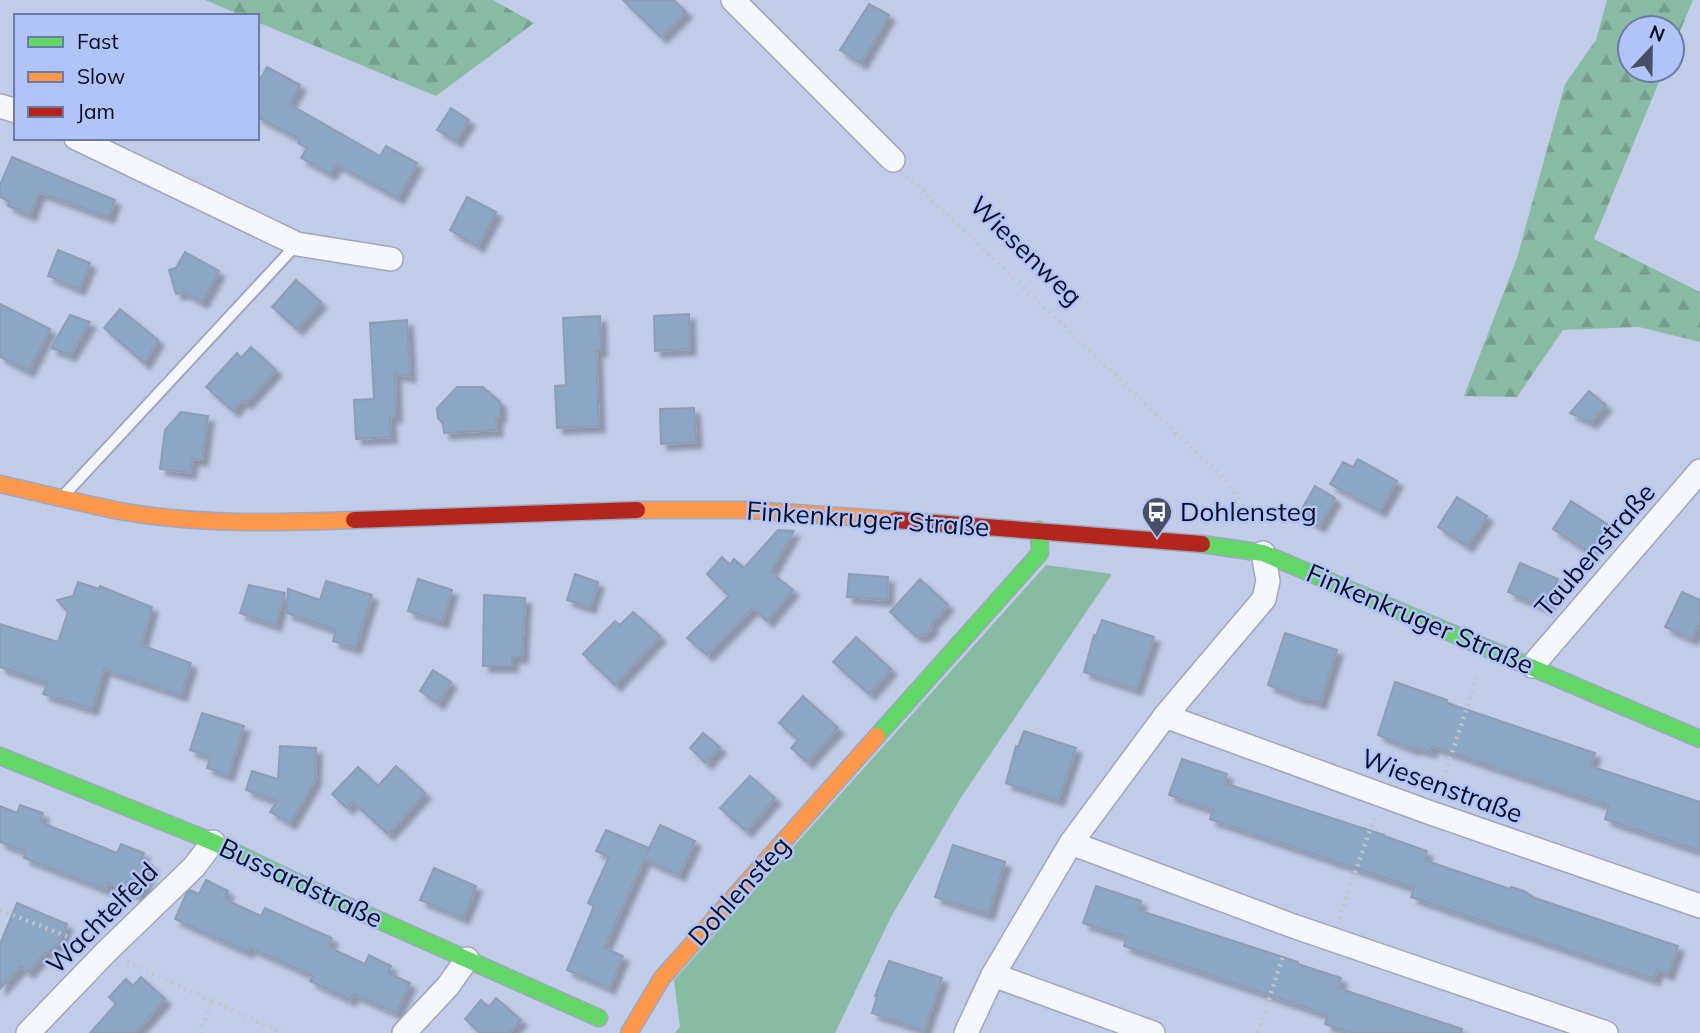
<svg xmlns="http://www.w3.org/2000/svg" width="1700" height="1033" font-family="Mulish,sans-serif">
	<defs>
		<pattern id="forest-firs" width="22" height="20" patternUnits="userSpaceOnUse" patternTransform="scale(1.75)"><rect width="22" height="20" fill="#89baa3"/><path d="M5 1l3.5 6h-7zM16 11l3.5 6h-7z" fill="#759f8c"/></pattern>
		<filter id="shadow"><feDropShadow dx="6" dy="6" stdDeviation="2" flood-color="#0004"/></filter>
	</defs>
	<rect width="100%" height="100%" fill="#c1cce8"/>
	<path fill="#89baa3" d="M 1046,565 L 1112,574 L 960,799 L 891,917 L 835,1033 L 675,1033 L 680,1027 L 674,980 Z"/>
	<g fill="url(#forest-firs)">
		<path d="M 205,0 L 493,0 L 534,23 L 436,96 L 257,22 L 257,16 L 243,16 Z"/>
		<path d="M 1607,0 L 1693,0 L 1672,50 L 1672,28 L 1630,28 L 1630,70 L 1664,70 L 1594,239 L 1700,292 L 1700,342 L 1639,327 L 1563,330 L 1517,397 L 1464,396 L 1517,258 L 1565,84 L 1596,40 Z"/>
	</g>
	<g fill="#8ba7c5" stroke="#8e9db4" stroke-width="2" filter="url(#shadow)">
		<path d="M 623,0 L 674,0 L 686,12 L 661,37 Z"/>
		<path d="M 869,4 L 889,15 L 861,63 L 840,50 Z"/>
		<path d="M 267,67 L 300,85 L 289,104 L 380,156 L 386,146 L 417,163 L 398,198 L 336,164 L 330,174 L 301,158 L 307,148 L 298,143 L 300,139 L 257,117 L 257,85 Z"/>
		<path d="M 451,108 L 469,120 L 456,141 L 437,130 Z"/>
		<path d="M 12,157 L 115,200 L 108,217 L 39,192 L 30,215 L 8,206 L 9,201 L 0,197 L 0,185 Z"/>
		<path d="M 467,197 L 496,212 L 478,246 L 450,230 Z"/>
		<path d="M 58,250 L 90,263 L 79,289 L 48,276 Z"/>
		<path d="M 185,252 L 219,271 L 202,302 L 183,292 L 176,294 L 169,270 L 176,268 Z"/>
		<path d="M 296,280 L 321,302 L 297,329 L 272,307 Z"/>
		<path d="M 0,304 L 50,329 L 28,371 L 0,357 Z"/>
		<path d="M 120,309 L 158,340 L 144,363 L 104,328 Z"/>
		<path d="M 689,314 L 690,349 L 655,351 L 654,316 Z"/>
		<path d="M 70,315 L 90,322 L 70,355 L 51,348 Z"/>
		<path d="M 600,316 L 601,351 L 596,351 L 599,426 L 557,428 L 555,386 L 566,385 L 563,318 Z"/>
		<path d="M 407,320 L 410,376 L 395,374 L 396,416 L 390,417 L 391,437 L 356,439 L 354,400 L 374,399 L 370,323 Z"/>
		<path d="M 251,347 L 276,370 L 246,403 L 242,400 L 233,411 L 206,387 L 237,353 L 241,358 Z"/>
		<path d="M 457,387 L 483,387 L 500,402 L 500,415 L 496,419 L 497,430 L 444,433 L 443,424 L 438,418 L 437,408 Z"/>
		<path d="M 1589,391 L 1606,405 L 1591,422 L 1570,413 Z"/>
		<path d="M 694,408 L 696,442 L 661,444 L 660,409 Z"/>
		<path d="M 181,412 L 208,416 L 202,460 L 192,459 L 190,473 L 160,469 L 165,430 Z"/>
		<path d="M 1358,459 L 1397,481 L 1380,511 L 1330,484 L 1343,462 L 1353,467 Z"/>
		<path d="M 1315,486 L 1335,498 L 1319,526 L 1299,514 Z"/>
		<path d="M 1457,497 L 1487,516 L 1467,546 L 1438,527 Z"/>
		<path d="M 1571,501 L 1607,524 L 1589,552 L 1553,529 Z"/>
		<path d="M 778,530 L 794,531 L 770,572 L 793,590 L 767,621 L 753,608 L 707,655 L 687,638 L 729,596 L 707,574 L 722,557 L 730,565 L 734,559 L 744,568 Z"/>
		<path d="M 1520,563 L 1558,579 L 1546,608 L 1508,592 Z"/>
		<path d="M 575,574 L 598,582 L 590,607 L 567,600 Z"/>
		<path d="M 849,574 L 888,577 L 887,600 L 847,597 Z"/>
		<path d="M 418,579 L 452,590 L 442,622 L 408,611 Z"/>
		<path d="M 920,579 L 948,605 L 931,624 L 932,628 L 925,635 L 916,636 L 890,612 Z"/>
		<path d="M 326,581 L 372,595 L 355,648 L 333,641 L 336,630 L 287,613 L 288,589 L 320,600 Z"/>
		<path d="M 78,582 L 99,589 L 100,586 L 152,607 L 141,645 L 191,663 L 181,695 L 104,669 L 92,709 L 43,694 L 47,683 L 0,667 L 0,624 L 58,642 L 68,612 L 57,600 L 73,596 Z"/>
		<path d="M 249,585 L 285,593 L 275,625 L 240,613 Z"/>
		<path d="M 1682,592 L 1700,600 L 1700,620 L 1692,639 L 1665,627 Z"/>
		<path d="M 484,595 L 525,598 L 522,657 L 512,657 L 512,666 L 483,666 Z"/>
		<path d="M 633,612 L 660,636 L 615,685 L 583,654 L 615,621 L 620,625 Z"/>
		<path d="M 1102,620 L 1154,637 L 1136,689 L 1084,672 L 1094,635 L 1096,636 Z"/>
		<path d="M 1285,633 L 1337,650 L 1320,703 L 1304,697 L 1303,699 L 1268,685 Z"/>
		<path d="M 856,637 L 891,669 L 869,694 L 833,662 Z"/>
		<path d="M 433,670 L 451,682 L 438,703 L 420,691 Z"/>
		<path d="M 1395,682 L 1447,700 L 1447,703 L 1595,753 L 1590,766 L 1700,802 L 1700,851 L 1605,819 L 1609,806 L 1432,746 L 1430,752 L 1414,747 L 1413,749 L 1378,735 Z"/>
		<path d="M 803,696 L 838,728 L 807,762 L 791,748 L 798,740 L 779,723 Z"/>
		<path d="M 202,713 L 244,726 L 228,775 L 207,768 L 211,757 L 190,750 Z"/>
		<path d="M 1024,731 L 1076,748 L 1058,800 L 1006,783 L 1016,746 L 1018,747 Z"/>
		<path d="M 703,733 L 720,747 L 706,763 L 690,748 Z"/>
		<path d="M 280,746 L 316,748 L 315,780 L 290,823 L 270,812 L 277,801 L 246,790 L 252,771 L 278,779 Z"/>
		<path d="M 1182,759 L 1227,774 L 1224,783 L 1384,835 L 1384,836 L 1427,851 L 1424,860 L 1510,889 L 1511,887 L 1524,891 L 1535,898 L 1678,946 L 1668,974 L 1657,970 L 1654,979 L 1499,927 L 1411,897 L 1414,888 L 1210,819 L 1213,810 L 1169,795 Z"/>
		<path d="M 396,766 L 425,793 L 388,834 L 353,802 L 347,808 L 332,794 L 358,767 L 378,786 Z"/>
		<path d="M 750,776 L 775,798 L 746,831 L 720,808 Z"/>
		<path d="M 20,805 L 43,813 L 40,822 L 117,853 L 121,844 L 144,853 L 141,860 L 152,865 L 140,896 L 107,882 L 105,889 L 24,858 L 26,852 L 0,842 L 0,806 L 17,813 Z"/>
		<path d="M 660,825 L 695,841 L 679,875 L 644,859 Z"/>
		<path d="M 606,830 L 649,848 L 604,948 L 623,956 L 609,988 L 567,970 L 594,906 L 588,903 L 609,857 L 596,851 Z"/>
		<path d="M 953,845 L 1005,862 L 988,914 L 935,897 Z"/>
		<path d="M 434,868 L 476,886 L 463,918 L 420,900 Z"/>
		<path d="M 206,880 L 228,891 L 224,899 L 261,916 L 265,908 L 309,928 L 332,938 L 328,947 L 365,964 L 369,955 L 391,966 L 388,973 L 410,983 L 396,1013 L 353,994 L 350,1000 L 310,981 L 313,976 L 249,947 L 247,952 L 175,919 L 186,894 L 190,890 L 199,894 Z"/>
		<path d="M 1096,886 L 1141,901 L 1138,910 L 1298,962 L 1298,964 L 1341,978 L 1338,988 L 1462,1029 L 1461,1033 L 1352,1033 L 1325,1024 L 1328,1015 L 1124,946 L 1127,937 L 1083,923 Z"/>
		<path d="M 17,903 L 67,924 L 59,943 L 44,954 L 28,972 L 21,966 L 0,989 L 0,944 Z"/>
		<path d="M 889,961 L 942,978 L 924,1030 L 872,1013 L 877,996 L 875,996 Z"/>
		<path d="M 141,977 L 165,999 L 135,1033 L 90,1033 L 116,1004 L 109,997 L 126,979 L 133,986 Z"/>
		<path d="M 496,998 L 521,1020 L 509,1033 L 480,1033 L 465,1019 L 481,1000 L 489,1007 Z"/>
	</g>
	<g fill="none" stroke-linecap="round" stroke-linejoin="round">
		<g stroke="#9ea7bf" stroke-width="14">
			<path id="lane" d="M 65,494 L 297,244"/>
		</g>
		<g stroke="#9ea7bf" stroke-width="26">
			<g id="street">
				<path d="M 733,0 L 893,160"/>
				<path d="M 0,106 L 16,111"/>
				<path d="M 76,138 L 297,244 L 391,259"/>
				<path d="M 1532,666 L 1700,471"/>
				<path d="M 1165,716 L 1431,813 L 1700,906"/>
				<path d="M 1071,843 L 1293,926 L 1606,1033"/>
				<path d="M 993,975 L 1153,1033"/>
				<path d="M 28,1033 L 106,952 L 194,867 L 213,842"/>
				<path d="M 404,1033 L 448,986 L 467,959"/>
				<path d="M 966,1033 L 993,975 L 1071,843 L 1165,716 L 1264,599 L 1268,581 L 1263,553"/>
			</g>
		</g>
		<g stroke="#9ea7bf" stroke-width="19">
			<g id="fast">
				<path d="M 1202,544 L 1263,553 L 1700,739"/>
				<path d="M 877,736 L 1040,553 L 1039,530"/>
				<path d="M 0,756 L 213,842 L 338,902 L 599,1018"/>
			</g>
		</g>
		<g stroke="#9ea7bf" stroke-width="19">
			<g id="slow">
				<path d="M 0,484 C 40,493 80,503 120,511 C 197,525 276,523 354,520"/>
				<path d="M 637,510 L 751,510 L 896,520"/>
				<path d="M 629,1033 L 662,978 L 877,736"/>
			</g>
		</g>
		<g stroke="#9ea7bf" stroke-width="19">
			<g id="jam">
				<path d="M 354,520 L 637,510"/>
				<path d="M 896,520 L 1202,544"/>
			</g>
		</g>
		<g stroke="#c1c4cc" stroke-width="4.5" stroke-dasharray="2 5" stroke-linecap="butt">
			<path d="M 907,176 L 1229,484 L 1250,521"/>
			<path d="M 1439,792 L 1478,674"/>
			<path d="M 0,910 L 84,943"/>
			<path d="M 1339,919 L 1374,818"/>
			<path d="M 127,962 L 212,1001 L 200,1033"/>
			<path d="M 212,1001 L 283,1033"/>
			<path d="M 1258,1033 L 1286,947"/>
		</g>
		<use href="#lane" stroke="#f6f7fc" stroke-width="10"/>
		<use href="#street" stroke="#f6f7fc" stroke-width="23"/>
		<use href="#fast" stroke="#63d668" stroke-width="16"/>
		<use href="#slow" stroke="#ff974d" stroke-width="16"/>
		<use href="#jam" stroke="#b3261e" stroke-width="16"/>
	</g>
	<defs>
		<g id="bus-pin" transform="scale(1.575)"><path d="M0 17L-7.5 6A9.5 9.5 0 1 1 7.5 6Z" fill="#474f67" stroke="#b1c4f8"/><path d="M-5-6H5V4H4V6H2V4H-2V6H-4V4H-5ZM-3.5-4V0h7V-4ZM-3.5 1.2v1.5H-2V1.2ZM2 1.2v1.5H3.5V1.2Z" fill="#fff"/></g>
	</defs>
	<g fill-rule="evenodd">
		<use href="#bus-pin" x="1157" y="512"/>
	</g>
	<g text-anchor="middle" stroke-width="5" stroke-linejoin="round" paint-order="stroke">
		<g font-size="26" fill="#060c22" stroke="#b1c4f8">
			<text transform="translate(1026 251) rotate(44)" y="9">Wiesenweg</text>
			<text transform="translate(868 519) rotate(4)" y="9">Finkenkruger Straße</text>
			<text transform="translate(1595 550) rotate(-49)" y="9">Taubenstraße</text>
			<text transform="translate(1420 619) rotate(23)" y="9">Finkenkruger Straße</text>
			<text transform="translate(1442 786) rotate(20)" y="9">Wiesenstraße</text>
			<text transform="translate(301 883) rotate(25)" y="9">Bussardstraße</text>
			<text transform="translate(739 891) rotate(-48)" y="9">Dohlensteg</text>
			<text transform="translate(102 918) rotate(-45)" y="9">Wachtelfeld</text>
		</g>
		<g font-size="26" fill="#060c22" stroke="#b1c4f8" text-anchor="start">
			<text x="1180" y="521">Dohlensteg</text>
		</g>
	</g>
	<rect x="14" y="14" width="245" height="126" fill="#b1c4f8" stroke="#6d7aa2" stroke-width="2"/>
	<rect x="28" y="37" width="35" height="10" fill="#63d668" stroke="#6d7aa2" stroke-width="2"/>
	<text x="77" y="49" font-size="21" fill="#060c22">Fast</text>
	<rect x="28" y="72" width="35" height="10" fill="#ff974d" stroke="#6d7aa2" stroke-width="2"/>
	<text x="77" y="84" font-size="21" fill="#060c22">Slow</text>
	<rect x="28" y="107" width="35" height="10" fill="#b3261e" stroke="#6d7aa2" stroke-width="2"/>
	<text x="77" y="119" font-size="21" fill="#060c22">Jam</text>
	<g transform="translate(1651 49) rotate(22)"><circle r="33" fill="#b1c4f8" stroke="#6d7aa2" stroke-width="2"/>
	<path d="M0-5L12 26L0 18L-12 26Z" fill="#474f67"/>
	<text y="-10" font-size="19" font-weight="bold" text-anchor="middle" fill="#060c22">N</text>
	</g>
</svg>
